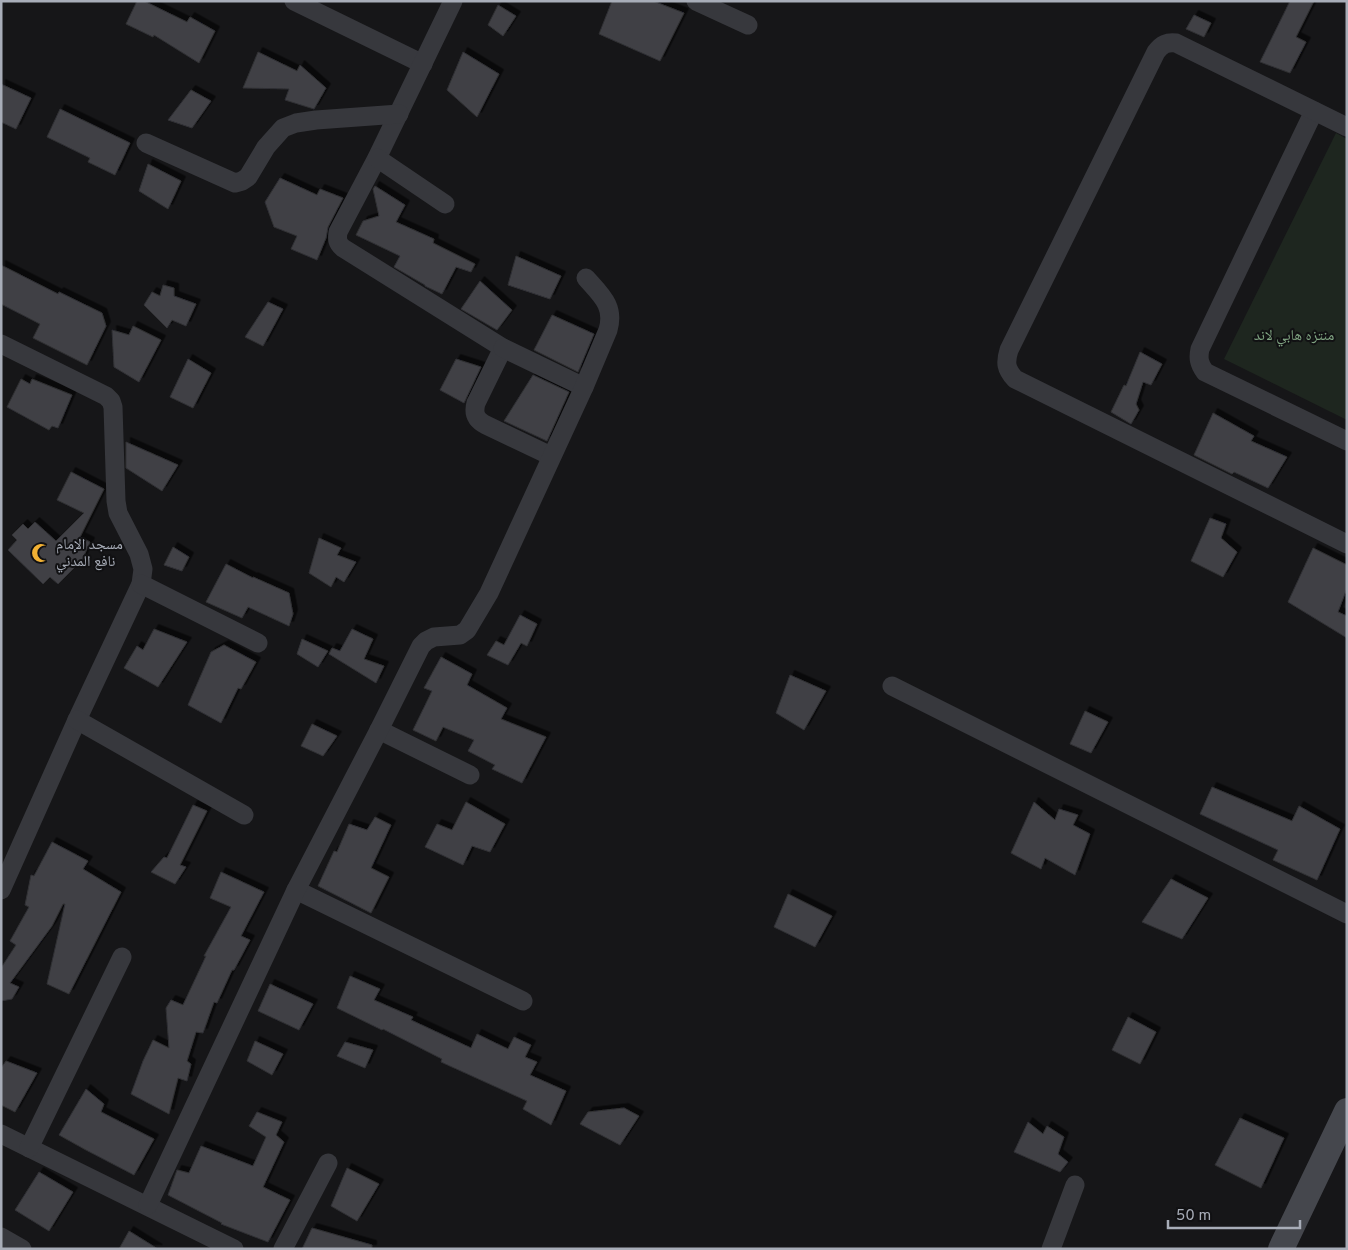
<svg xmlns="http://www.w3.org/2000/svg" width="1348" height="1250" font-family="Overpass,'Noto Naskh Arabic',sans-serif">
	<defs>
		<filter id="shadow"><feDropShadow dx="4.5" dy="-4.5" stdDeviation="0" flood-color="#0009"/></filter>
	</defs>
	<rect width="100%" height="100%" fill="#161618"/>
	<path fill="#1e261f" d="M 1336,133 L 1347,139 L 1347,420 L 1224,359 Z"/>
	<g fill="#404145" stroke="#303034" filter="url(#shadow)">
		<path d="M 137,1 L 144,1 L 187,22 L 190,17 L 215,31 L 199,63 L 154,35 L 153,37 L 126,24 Z"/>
		<path d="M 612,1 L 653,1 L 684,13 L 660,61 L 599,34 Z"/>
		<path d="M 1290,1 L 1314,1 L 1296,37 L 1306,42 L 1290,73 L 1260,62 Z"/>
		<path d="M 498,5 L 516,16 L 503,36 L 488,25 Z"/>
		<path d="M 1194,15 L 1211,23 L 1204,37 L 1186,29 Z"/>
		<path d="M 258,52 L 297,71 L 300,65 L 326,88 L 314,109 L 285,100 L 289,89 L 243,88 Z"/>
		<path d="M 463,52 L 499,74 L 477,117 L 447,90 Z"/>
		<path d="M 1,84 L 31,98 L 16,129 L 1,122 Z"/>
		<path d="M 191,90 L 211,101 L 192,128 L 168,120 Z"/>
		<path d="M 60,109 L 130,143 L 115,175 L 88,162 L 90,158 L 47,137 Z"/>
		<path d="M 148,164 L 181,181 L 168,209 L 139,191 Z"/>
		<path d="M 280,178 L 317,195 L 320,189 L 343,198 L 328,227 L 326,238 L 317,260 L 291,249 L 297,236 L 274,227 L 265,202 Z"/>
		<path d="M 375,186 L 405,205 L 396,222 L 434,239 L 433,243 L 475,264 L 471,272 L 456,267 L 442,294 L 425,286 L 425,285 L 394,267 L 400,256 L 356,235 L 363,221 L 379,216 L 373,189 Z"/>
		<path d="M 516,256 L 561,276 L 550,299 L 508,285 Z"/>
		<path d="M 1,265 L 58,294 L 59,292 L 102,313 L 106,326 L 87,365 L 33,338 L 40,324 L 1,304 Z"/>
		<path d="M 480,281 L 512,310 L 497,330 L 461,309 Z"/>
		<path d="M 163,285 L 174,288 L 174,296 L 196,304 L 186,326 L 172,320 L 167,328 L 144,305 L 152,292 L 160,296 Z"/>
		<path d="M 268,302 L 283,309 L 263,346 L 245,337 Z"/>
		<path d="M 552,315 L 594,334 L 578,372 L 534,350 Z"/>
		<path d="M 133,326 L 161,340 L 139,382 L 114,367 L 112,330 L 129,335 Z"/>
		<path d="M 1140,352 L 1162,364 L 1151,385 L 1143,382 L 1136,404 L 1139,410 L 1131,424 L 1111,412 L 1124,385 L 1126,386 Z"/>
		<path d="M 188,359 L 211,373 L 193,408 L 170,397 Z"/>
		<path d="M 456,359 L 481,367 L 464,403 L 440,390 Z"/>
		<path d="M 533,375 L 569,392 L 547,441 L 504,421 Z"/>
		<path d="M 21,379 L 30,384 L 32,379 L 72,395 L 58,428 L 52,426 L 49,430 L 7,407 Z"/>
		<path d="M 1213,413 L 1254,436 L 1251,441 L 1287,457 L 1268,488 L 1234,472 L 1232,474 L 1194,455 Z"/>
		<path d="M 126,442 L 178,465 L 162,491 L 126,468 Z"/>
		<path d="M 71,472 L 104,489 L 80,537 L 90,542 L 82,560 L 58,584 L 50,577 L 43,584 L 8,550 L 17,540 L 12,535 L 23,524 L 28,529 L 35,522 L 56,541 L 84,513 L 57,500 Z"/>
		<path d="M 1210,518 L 1226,524 L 1221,538 L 1237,552 L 1223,577 L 1191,561 Z"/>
		<path d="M 319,538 L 341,548 L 337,555 L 356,562 L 344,582 L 336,577 L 331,587 L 309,573 Z"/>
		<path d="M 173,547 L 189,557 L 182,571 L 164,565 Z"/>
		<path d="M 1313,548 L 1347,565 L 1347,588 L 1338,612 L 1347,616 L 1347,638 L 1288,602 Z"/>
		<path d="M 226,564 L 253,578 L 253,577 L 289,593 L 293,614 L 289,626 L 248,607 L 242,618 L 206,602 Z"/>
		<path d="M 520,615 L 537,624 L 527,646 L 521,643 L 508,665 L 487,655 L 496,641 L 504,645 Z"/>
		<path d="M 154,629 L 187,642 L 158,687 L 124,668 L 137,646 L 143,650 Z"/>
		<path d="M 352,629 L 373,639 L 364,659 L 384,666 L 376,683 L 329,654 L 332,648 L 340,651 Z"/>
		<path d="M 302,639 L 328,651 L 318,667 L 297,654 Z"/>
		<path d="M 224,645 L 256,662 L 241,689 L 238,688 L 221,723 L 188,705 L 211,652 Z"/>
		<path d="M 441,657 L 472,674 L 467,685 L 507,708 L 501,719 L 546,737 L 522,783 L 492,769 L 495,765 L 468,751 L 474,740 L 443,727 L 436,741 L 413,730 L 432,691 L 424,688 Z"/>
		<path d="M 790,675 L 826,691 L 804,730 L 776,713 Z"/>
		<path d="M 1085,711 L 1108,722 L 1091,753 L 1070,744 Z"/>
		<path d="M 312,724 L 337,736 L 323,756 L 301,746 Z"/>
		<path d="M 1212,787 L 1292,821 L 1299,806 L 1340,829 L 1317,880 L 1273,860 L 1278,850 L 1200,814 Z"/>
		<path d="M 466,802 L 505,824 L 490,852 L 472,846 L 463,865 L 425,847 L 437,824 L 452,830 Z"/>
		<path d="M 1034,802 L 1055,820 L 1059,809 L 1078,815 L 1073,825 L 1090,834 L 1075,875 L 1045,858 L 1041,869 L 1011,853 Z"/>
		<path d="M 193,805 L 207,811 L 180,865 L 186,867 L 175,884 L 151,872 L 164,857 L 167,858 Z"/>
		<path d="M 375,817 L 391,825 L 371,868 L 389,877 L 371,913 L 318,886 L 334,851 L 337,852 L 349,824 L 367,830 Z"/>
		<path d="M 52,842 L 88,861 L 83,869 L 121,892 L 69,994 L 47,984 L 65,904 L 63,904 L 52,926 L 10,983 L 19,987 L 12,999 L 1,1001 L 1,968 L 16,945 L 10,941 L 29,907 L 25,905 L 31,875 L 34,876 Z"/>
		<path d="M 221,872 L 264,892 L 241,936 L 250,940 L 234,970 L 232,970 L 217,1003 L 214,1002 L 203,1033 L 196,1032 L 187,1061 L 191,1064 L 187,1081 L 178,1078 L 169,1114 L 131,1094 L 143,1061 L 153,1040 L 169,1048 L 166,1008 L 171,1000 L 183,1005 L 206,956 L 204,956 L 231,907 L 210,898 Z"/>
		<path d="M 1171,879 L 1208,898 L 1182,939 L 1142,922 Z"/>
		<path d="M 788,894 L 832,916 L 815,947 L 774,927 Z"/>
		<path d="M 350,976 L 380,989 L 374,1000 L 413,1017 L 411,1020 L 471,1048 L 477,1034 L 508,1049 L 514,1037 L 531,1045 L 525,1057 L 537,1062 L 530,1075 L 566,1091 L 551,1125 L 523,1109 L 527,1101 L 441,1062 L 442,1059 L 383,1029 L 382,1030 L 337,1008 Z"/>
		<path d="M 270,984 L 313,1004 L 299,1030 L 258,1011 Z"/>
		<path d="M 1128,1017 L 1156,1032 L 1140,1064 L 1112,1050 Z"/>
		<path d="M 255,1041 L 283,1054 L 272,1075 L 247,1061 Z"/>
		<path d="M 345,1042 L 373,1050 L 365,1068 L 337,1056 Z"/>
		<path d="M 6,1061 L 37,1073 L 15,1112 L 1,1105 L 1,1068 Z"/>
		<path d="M 86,1089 L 104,1104 L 101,1112 L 154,1139 L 134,1175 L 86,1150 L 59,1135 Z"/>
		<path d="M 624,1108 L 639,1116 L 620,1145 L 580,1124 L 588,1112 Z"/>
		<path d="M 257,1112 L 282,1122 L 276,1135 L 284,1142 L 263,1187 L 290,1200 L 268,1242 L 221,1224 L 222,1223 L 168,1195 L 177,1170 L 189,1173 L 201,1146 L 253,1166 L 266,1137 L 249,1126 Z"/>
		<path d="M 1240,1118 L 1284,1138 L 1261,1188 L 1215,1165 Z"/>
		<path d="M 1028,1122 L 1043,1134 L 1047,1126 L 1064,1137 L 1058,1154 L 1068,1162 L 1060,1172 L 1014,1152 Z"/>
		<path d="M 347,1168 L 379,1184 L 357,1221 L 331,1206 Z"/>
		<path d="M 39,1172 L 73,1192 L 49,1231 L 15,1210 Z"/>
		<path d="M 312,1228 L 372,1245 L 372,1249 L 302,1249 Z"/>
		<path d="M 129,1231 L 158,1249 L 119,1249 Z"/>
	</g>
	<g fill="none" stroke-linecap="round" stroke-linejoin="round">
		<g stroke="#37383d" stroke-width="19">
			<path d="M 294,1 L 423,64"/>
			<path d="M 453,1 L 377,158 L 338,232 C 337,239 337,243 343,248 L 503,348 L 476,403 C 473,414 476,420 486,425 L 551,456"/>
			<path d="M 696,1 L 748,25"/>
			<path d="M 1314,111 L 1200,349 C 1198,358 1199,364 1205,372 L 1347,441"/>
			<path d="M 1347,127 L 1176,43 C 1167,42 1162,44 1156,52 L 1009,350 C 1005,363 1006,369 1015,379 L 1347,544"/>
			<path d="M 146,143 L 235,183 L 242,181 L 248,177 L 266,147 L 283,128 L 296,123 L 316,120 L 399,114"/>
			<path d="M 377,158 L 445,204"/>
			<path d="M 1,344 L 106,396 L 111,401 L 113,407 L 116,501 L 118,513 L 139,554 L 143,569 L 141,584 L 77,720 L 1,890"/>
			<path d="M 503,348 L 584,387"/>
			<path d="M 141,584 L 258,643"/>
			<path d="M 892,686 L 1347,914"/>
			<path d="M 77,720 L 244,815"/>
			<path d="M 379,730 L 470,775"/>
			<path d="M 296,890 L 523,1001"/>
			<path d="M 1,1134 L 234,1249"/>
			<path d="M 29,1148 L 122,957"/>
			<path d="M 148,1205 L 296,890 L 379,730 L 421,646 L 426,641 L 434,637 L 460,635 L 467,630 L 489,593 L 584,387 L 608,330 C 615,306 601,295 586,278"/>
			<path d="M 1,1237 L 22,1249"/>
			<path d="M 283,1249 L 328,1163"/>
			<path d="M 1051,1249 L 1075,1185"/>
		</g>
		<path stroke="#45474d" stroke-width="26" d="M 1281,1249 L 1347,1111"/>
	</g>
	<defs>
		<g id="mosque-bare" transform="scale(1.5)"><path d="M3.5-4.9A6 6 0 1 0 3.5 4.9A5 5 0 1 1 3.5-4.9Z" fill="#f2b134" stroke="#111113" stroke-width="2.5" paint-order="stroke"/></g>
	</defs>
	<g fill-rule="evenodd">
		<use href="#mosque-bare" x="41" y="553"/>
	</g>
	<g text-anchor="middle" stroke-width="4" stroke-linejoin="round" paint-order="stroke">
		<g font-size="15" fill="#7fa381" stroke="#111113">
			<text x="1294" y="340">منتزه هابي لاند</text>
		</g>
		<g font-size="15" fill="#a8adb8" stroke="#111113" text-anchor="start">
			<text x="56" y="549">مسجد الإمام<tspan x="56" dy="17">نافع المدني</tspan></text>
		</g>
	</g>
	<rect width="1348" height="1250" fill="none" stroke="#a8adb8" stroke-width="5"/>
	<path d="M1168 1220v8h132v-8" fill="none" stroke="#a8adb8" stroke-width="2.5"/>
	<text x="1176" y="1220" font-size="15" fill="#a8adb8" stroke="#111113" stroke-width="4" paint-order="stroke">50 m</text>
</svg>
